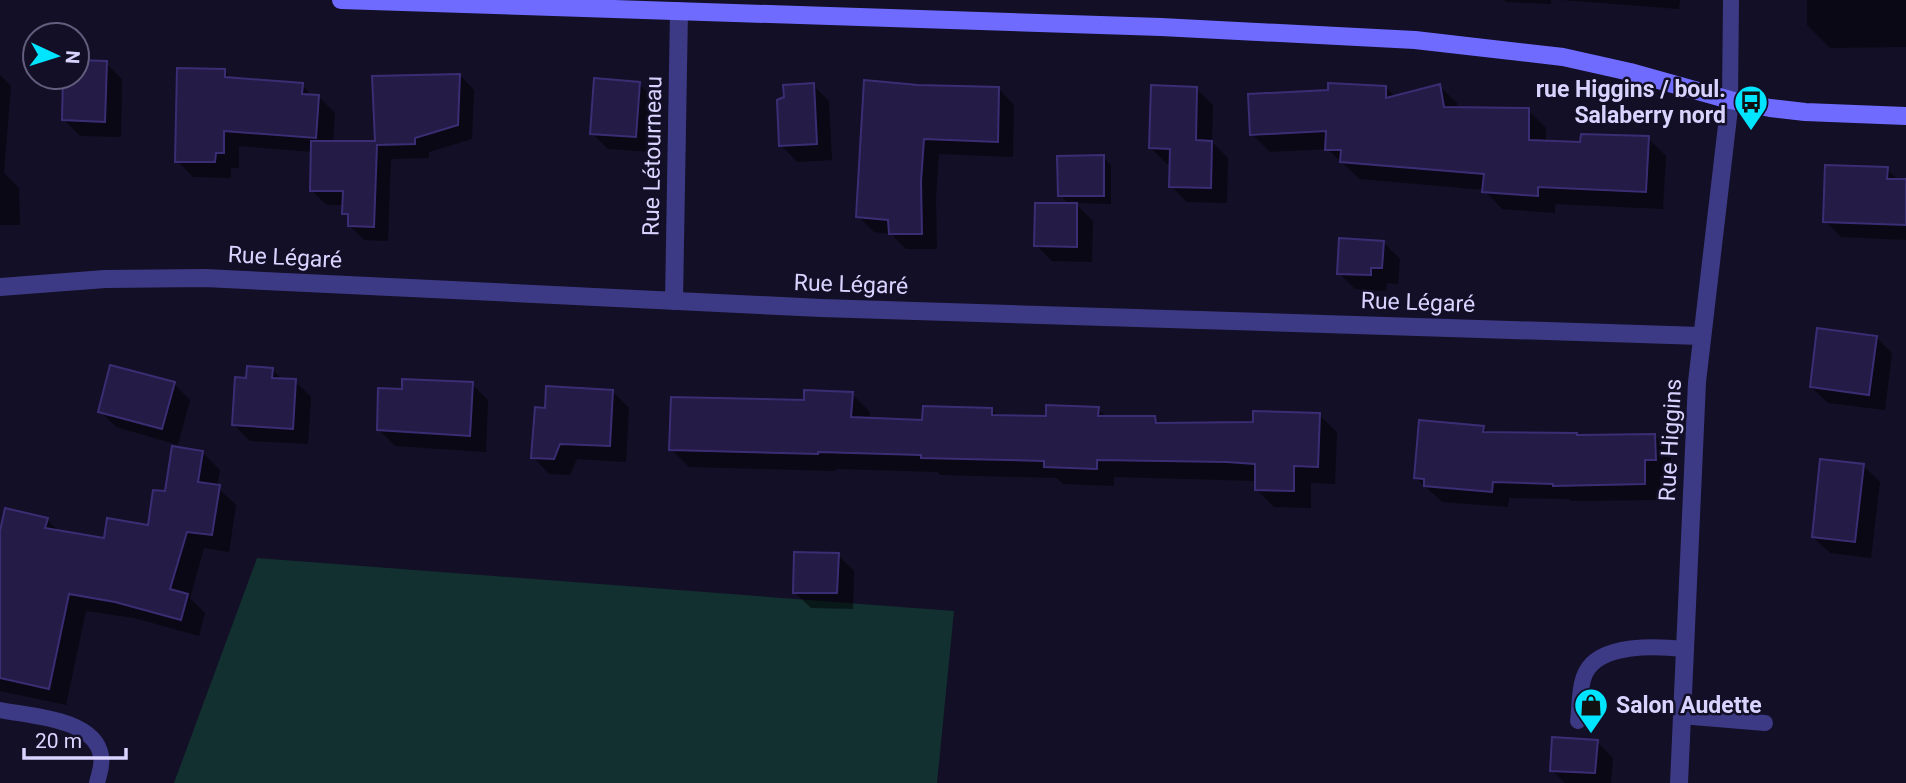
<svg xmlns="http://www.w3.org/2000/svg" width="1906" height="783" font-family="Roboto,sans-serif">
	<rect width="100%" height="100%" fill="#130f26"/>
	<path fill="#12302f" d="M 257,558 L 954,611 L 937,783 L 174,783 Z"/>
	<g fill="#0007">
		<path d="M 1504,0 L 1551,0 L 1551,4 L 1506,2 Z"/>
		<path d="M 1562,0 L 1680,0 L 1679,9 Z"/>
		<path d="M 1807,0 L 1906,0 L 1906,47 L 1830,48 L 1807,25 Z"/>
		<path d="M 77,62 L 106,63 L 122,79 L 121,137 L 80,136 L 64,120 L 65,77 L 77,77 Z"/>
		<path d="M 224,71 L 233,80 L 302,85 L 313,97 L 319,97 L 335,113 L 333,143 L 377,143 L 460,75 L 474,90 L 472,139 L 429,152 L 429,158 L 391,159 L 388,241 L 364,240 L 349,225 L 350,218 L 344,213 L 344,205 L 327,205 L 312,191 L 313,152 L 239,146 L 239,168 L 231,168 L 231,178 L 193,177 L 177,161 Z"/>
		<path d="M 0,75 L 11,86 L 4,173 L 19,188 L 20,225 L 0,225 Z"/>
		<path d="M 639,84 L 655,100 L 651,152 L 608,149 L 592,133 Z"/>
		<path d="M 813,85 L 829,101 L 832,160 L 797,162 L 781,145 Z"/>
		<path d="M 1439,86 L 1457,103 L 1458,109 L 1528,110 L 1546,128 L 1546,143 L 1582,144 L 1648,138 L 1666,156 L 1663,209 L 1555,204 L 1555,213 L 1502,209 L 1484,190 L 1360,179 L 1327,149 L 1270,152 L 1252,134 L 1385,87 L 1396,97 Z"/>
		<path d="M 918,87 L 999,89 L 1014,105 L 1013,157 L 939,154 L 936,198 L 937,249 L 906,249 L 891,234 L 874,232 L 858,216 Z"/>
		<path d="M 1196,89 L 1213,105 L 1212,142 L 1228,158 L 1227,203 L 1187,202 L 1171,186 L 1172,164 L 1167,164 L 1150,147 Z"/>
		<path d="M 1103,157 L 1111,165 L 1111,204 L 1075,203 L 1093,221 L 1092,262 L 1052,261 L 1036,245 L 1070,205 L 1060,195 Z"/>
		<path d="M 1887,169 L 1899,181 L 1906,181 L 1906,240 L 1841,237 L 1825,221 Z"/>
		<path d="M 1384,243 L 1400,259 L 1398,284 L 1387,283 L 1386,291 L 1355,289 L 1339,273 Z"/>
		<path d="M 1876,337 L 1892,353 L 1885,410 L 1828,403 L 1811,387 Z"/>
		<path d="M 272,369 L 283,380 L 295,381 L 311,397 L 308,444 L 250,441 L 233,424 L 247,380 Z"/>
		<path d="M 174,384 L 190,400 L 178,445 L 116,427 L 100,411 Z"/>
		<path d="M 472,384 L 488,400 L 486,452 L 395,446 L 378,429 L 403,390 Z"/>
		<path d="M 613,392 L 629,408 L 626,462 L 577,459 L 570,475 L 549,474 L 533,457 L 546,410 Z"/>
		<path d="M 852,394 L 870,412 L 869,420 L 924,422 L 991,409 L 999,417 L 1047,418 L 1098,409 L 1107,418 L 1155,418 L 1161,424 L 1254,424 L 1319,415 L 1337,432 L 1335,484 L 1311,483 L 1311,508 L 1274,507 L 1256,489 L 1257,481 L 1114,477 L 1114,486 L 1063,484 L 1057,478 L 940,475 L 938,472 L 836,469 L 835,471 L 689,467 L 671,449 L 805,402 Z"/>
		<path d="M 1483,427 L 1489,433 L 1579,437 L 1655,436 L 1671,452 L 1671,476 L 1660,476 L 1661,500 L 1571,501 L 1569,499 L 1509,498 L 1508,507 L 1442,502 L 1416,478 Z"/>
		<path d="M 202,452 L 220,470 L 217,487 L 236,505 L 229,552 L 204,548 L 190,598 L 205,613 L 199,636 L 134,618 L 86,611 L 66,705 L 0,691 L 0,540 L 47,520 L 60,532 L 105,540 L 149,527 L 167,493 Z"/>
		<path d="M 1864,466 L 1880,482 L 1871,558 L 1830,553 L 1813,537 Z"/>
		<path d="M 838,555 L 854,571 L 853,609 L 811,608 L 794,592 Z"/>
		<path d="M 1597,742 L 1613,758 L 1611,783 L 1565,783 L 1552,770 Z"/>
	</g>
	<g fill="#241b47" stroke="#3b2d73" stroke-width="2">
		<path d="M 77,60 L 107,61 L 105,122 L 62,120 L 63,77 L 77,77 Z"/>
		<path d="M 177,68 L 225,69 L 225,77 L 303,83 L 302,94 L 319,95 L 316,138 L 224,131 L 224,153 L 216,153 L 215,162 L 175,162 Z"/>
		<path d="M 460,74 L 458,125 L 415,138 L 415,144 L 377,145 L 374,227 L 348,226 L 348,214 L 342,214 L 343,191 L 310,191 L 311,141 L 375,141 L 372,76 Z"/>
		<path d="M 594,78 L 640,82 L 636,137 L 590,134 Z"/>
		<path d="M 864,80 L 918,85 L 999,87 L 998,142 L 924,139 L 921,181 L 922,234 L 889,234 L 888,220 L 856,217 Z"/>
		<path d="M 814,83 L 817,144 L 779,146 L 777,100 L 784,97 L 783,85 Z"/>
		<path d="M 1328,83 L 1386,86 L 1386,98 L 1440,84 L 1444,107 L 1529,108 L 1529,140 L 1580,142 L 1581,134 L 1649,136 L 1646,192 L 1538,187 L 1538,196 L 1482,192 L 1484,174 L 1340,162 L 1341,150 L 1325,150 L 1326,131 L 1250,135 L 1248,94 L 1328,90 Z"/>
		<path d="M 1151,85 L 1197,87 L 1196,140 L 1212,141 L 1211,188 L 1169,187 L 1170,149 L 1149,148 Z"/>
		<path d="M 1104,155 L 1104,196 L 1058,196 L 1057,156 Z"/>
		<path d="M 1825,165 L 1888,167 L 1887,179 L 1906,179 L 1906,225 L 1823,222 Z"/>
		<path d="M 1035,203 L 1077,203 L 1077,247 L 1034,246 Z"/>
		<path d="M 1339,238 L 1384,241 L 1382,268 L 1371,268 L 1371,275 L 1337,274 Z"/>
		<path d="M 1817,328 L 1877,336 L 1869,395 L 1810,387 Z"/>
		<path d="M 110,365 L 175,382 L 162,429 L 98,412 Z"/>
		<path d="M 247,366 L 273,368 L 272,378 L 296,379 L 293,429 L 232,425 L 235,377 L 246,378 Z"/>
		<path d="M 402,379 L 473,382 L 470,436 L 377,430 L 378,388 L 402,389 Z"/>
		<path d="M 546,386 L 613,390 L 610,446 L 560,444 L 554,459 L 531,458 L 535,407 L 545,408 Z"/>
		<path d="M 804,390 L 853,392 L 851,417 L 922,420 L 923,406 L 992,408 L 992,415 L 1046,416 L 1046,405 L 1099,407 L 1098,416 L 1155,416 L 1156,423 L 1253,422 L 1253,411 L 1320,413 L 1318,467 L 1294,466 L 1294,491 L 1255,490 L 1255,464 L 1227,462 L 1097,460 L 1097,469 L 1044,467 L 1044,461 L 921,458 L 921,455 L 818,452 L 818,454 L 669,450 L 671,397 L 804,400 Z"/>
		<path d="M 1419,420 L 1484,426 L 1483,432 L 1577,433 L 1577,435 L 1655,434 L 1656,460 L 1645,460 L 1645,484 L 1553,486 L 1553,484 L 1493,482 L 1492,492 L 1424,486 L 1424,479 L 1414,478 Z"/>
		<path d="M 172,446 L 203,451 L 198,482 L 220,485 L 212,535 L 187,532 L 170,589 L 188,594 L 181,620 L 115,602 L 69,594 L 49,689 L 0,678 L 0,531 L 5,508 L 48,518 L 45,528 L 104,538 L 107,518 L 148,525 L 153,490 L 165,491 Z"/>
		<path d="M 1820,459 L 1864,464 L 1855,542 L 1812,537 Z"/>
		<path d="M 794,552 L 839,553 L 837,593 L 793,593 Z"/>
		<path d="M 1552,737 L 1598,740 L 1595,773 L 1550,771 Z"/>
	</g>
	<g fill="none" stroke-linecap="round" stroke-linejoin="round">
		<g stroke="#3d3a85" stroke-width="16">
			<path d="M 1730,100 L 1731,0"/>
			<path d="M 0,710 C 29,716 95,718 101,756 C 103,765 99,774 97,783"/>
			<path d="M 1681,716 L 1765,723"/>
			<path d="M 1578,721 C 1580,706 1579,685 1586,672 C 1601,643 1658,646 1684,649"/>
		</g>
		<g stroke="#3d3a85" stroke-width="18">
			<path d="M 0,287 L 105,279 L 205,278 L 821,308 L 1701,336"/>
			<path d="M 674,301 L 679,11"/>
			<path d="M 1679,783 L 1697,382 L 1730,100"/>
		</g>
		<path stroke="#6f6bff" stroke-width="18" d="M 341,0 L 1161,27 L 1415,40 L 1563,57 L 1630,72 L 1730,100 L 1770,108 L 1805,112 L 1906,116"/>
	</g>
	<defs>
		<g id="bus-pin" transform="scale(1.75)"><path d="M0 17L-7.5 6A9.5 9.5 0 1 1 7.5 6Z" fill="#00e5ff" stroke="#130f26"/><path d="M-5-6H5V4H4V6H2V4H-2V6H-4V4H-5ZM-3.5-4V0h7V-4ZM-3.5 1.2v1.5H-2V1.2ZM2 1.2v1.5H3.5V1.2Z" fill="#111"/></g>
		<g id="shop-pin" transform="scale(1.75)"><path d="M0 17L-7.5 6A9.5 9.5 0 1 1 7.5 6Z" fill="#00e5ff" stroke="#130f26"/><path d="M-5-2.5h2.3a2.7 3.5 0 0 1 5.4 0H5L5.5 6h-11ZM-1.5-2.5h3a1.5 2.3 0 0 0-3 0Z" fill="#111"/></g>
	</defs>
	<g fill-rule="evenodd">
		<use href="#bus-pin" x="1751" y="102"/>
		<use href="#shop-pin" x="1591" y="705"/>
	</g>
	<g text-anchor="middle" stroke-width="5" stroke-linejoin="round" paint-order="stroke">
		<g font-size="23" font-weight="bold" fill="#d9d4ff" stroke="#130f26" text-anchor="end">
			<text x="1726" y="97">rue Higgins / boul.<tspan x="1726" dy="26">Salaberry nord</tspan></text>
			<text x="1616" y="713" text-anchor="start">Salon Audette</text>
		</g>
		<g font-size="23" fill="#d9d4ff" stroke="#130f26">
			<text transform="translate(652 156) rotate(-89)" y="8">Rue Létourneau</text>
			<text transform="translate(285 257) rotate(3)" y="8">Rue Légaré</text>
			<text transform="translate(851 284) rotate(2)" y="8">Rue Légaré</text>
			<text transform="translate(1418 302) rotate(2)" y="8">Rue Légaré</text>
			<text transform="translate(1670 440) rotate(-87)" y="8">Rue Higgins</text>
		</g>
	</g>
	<g transform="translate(56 56) rotate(94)"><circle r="33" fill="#130f26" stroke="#625e7d" stroke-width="2"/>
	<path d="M0-5L12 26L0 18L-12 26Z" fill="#00e5ff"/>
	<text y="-10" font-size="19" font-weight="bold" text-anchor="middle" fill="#d9d4ff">N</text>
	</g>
	<path d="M24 748v10h102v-10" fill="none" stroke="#d9d4ff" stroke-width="3.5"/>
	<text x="35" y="748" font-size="21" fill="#d9d4ff" stroke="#130f26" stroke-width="5" paint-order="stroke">20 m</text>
</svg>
